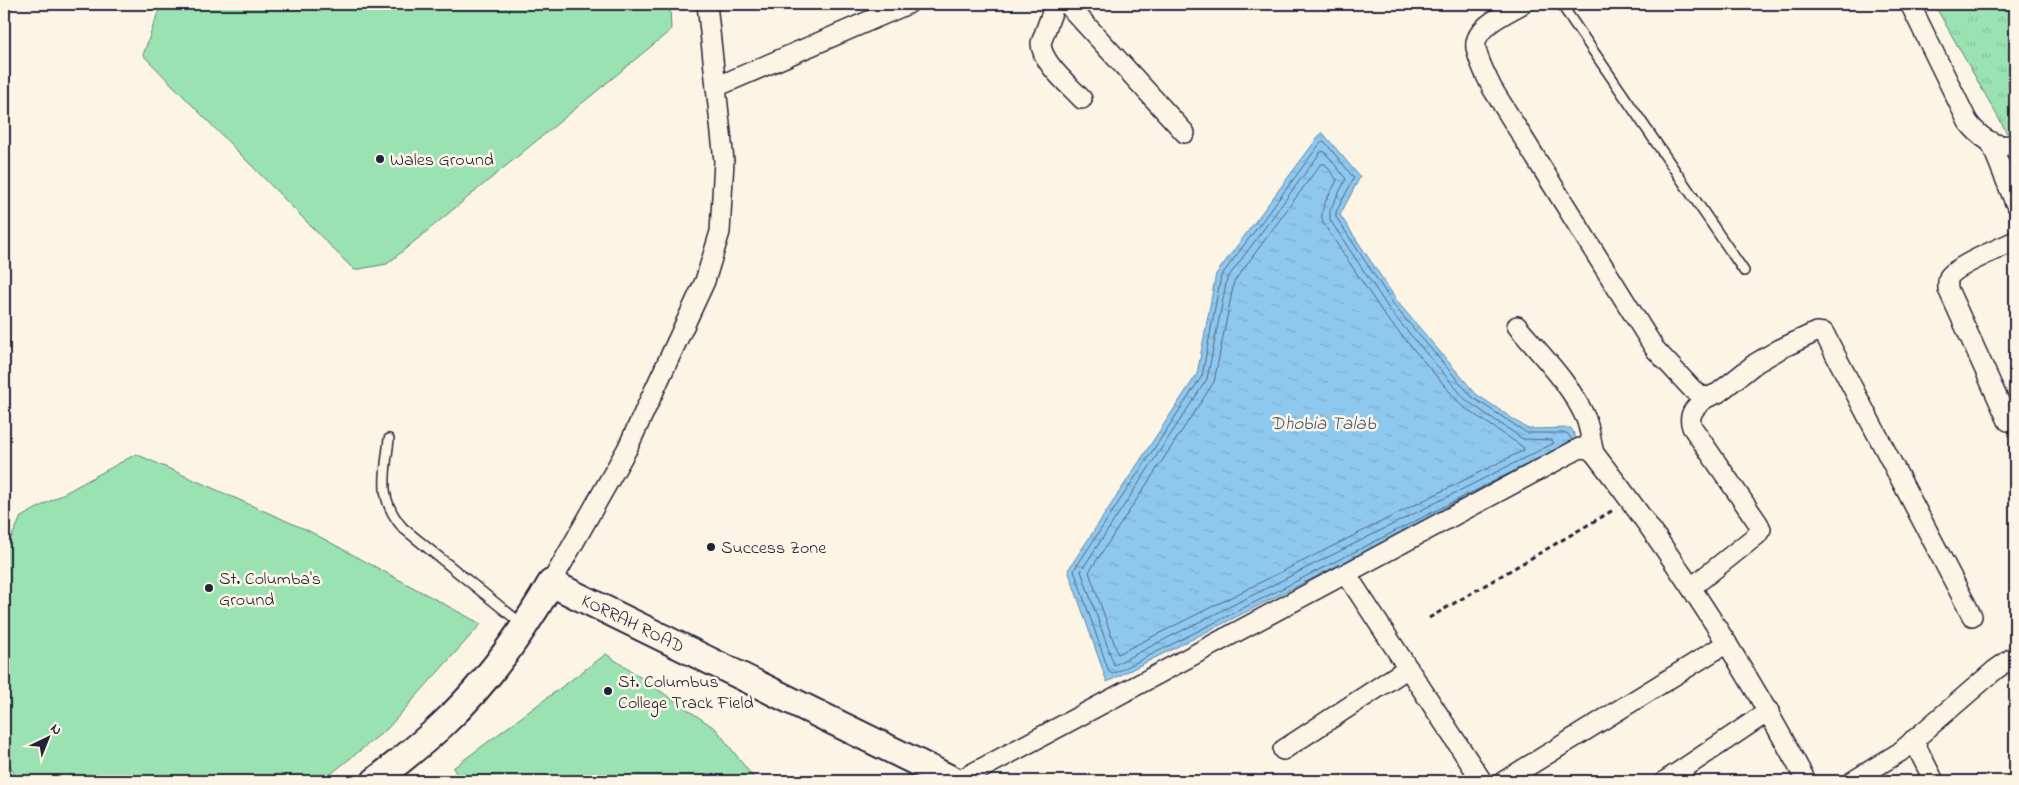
<svg xmlns="http://www.w3.org/2000/svg" width="2019" height="785" font-family="'Indie Flower',sans-serif">
	<defs>
		<pattern id="park-tufts" width="24" height="20" patternUnits="userSpaceOnUse" patternTransform="scale(1.25)"><rect width="24" height="20" fill="#9ae2b1"/><path d="M3 7l-1-3M5 7V3M7 7l1-3M15 17l-1-3M17 17v-4M19 17l1-3" fill="none" stroke="#84c299"/></pattern>
		<pattern id="water-ripples" width="26" height="14" patternUnits="userSpaceOnUse" patternTransform="scale(1.25)"><rect width="26" height="14" fill="#8fc8ee"/><path d="M2 4q2-2 4 0t4 0M15 11q2-2 4 0t4 0" fill="none" stroke="#7baccd"/></pattern>
	</defs>
	<rect width="100%" height="100%" fill="#fcf5e5"/>
	<filter id="ink" filterUnits="userSpaceOnUse"><feTurbulence type="fractalNoise" baseFrequency=".02" numOctaves="2"/><feDisplacementMap in="SourceGraphic" scale="10" xChannelSelector="R" yChannelSelector="G"/><feConvolveMatrix kernelMatrix="1 2 1 2 8 2 1 2 1" color-interpolation-filters="sRGB"/></filter>
	<g filter="url(#ink)">
		<g fill="#9ae2b1" stroke="#5e8276">
			<path d="M 161,4 L 670,4 L 671,30 L 387,264 L 354,270 L 143,55 Z"/>
			<path d="M 136,454 L 309,531 L 481,624 L 387,729 L 322,781 L 18,781 L 4,754 L 4,553 L 21,517 Z"/>
			<path d="M 606,654 L 716,729 L 756,781 L 461,781 L 453,768 Z"/>
		</g>
		<path fill="url(#park-tufts)" stroke="#5e8276" d="M 1934,4 L 2015,4 L 2015,129 L 2007,133 Z"/>
		<path fill="url(#water-ripples)" stroke="#6386a6" d="M 1322,132 L 1360,177 L 1340,215 L 1400,305 L 1476,394 L 1528,429 L 1571,428 L 1579,444 L 1107,682 L 1068,570 L 1197,374 L 1216,274 Z"/>
		<g fill="none" stroke-linecap="round" stroke-linejoin="round">
			<g stroke="#4e6483" stroke-width="1">
				<path d="M 1322,151 L 1325,152 L 1346,179 L 1330,210 L 1330,220 L 1391,312 L 1467,401 L 1523,439 L 1552,440 L 1554,443 L 1114,665 L 1081,571 L 1207,379 L 1227,279 Z"/>
				<path d="M 1321,164 L 1325,164 L 1337,180 C 1331,194 1318,207 1323,223 L 1385,316 L 1462,406 L 1523,447 L 1524,450 L 1118,654 L 1089,572 L 1214,382 L 1234,282 Z"/>
				<path d="M 1524,466 L 1113,674 L 1109,672 L 1074,570 L 1202,376 L 1221,276 L 1322,141 L 1325,142 L 1354,178 L 1336,212 L 1336,217 L 1396,308 L 1472,397 L 1527,433 L 1567,433 L 1572,440"/>
			</g>
			<g stroke="#22223b" stroke-width="12">
				<g id="service">
					<path d="M 1561,4 L 1744,271"/>
					<path d="M 389,439 C 385,476 377,498 403,528 L 523,625"/>
				</g>
			</g>
			<g stroke="#22223b" stroke-width="22">
				<g id="minor">
					<path d="M 1055,4 L 1041,43 C 1041,62 1069,85 1082,99"/>
					<path d="M 1067,4 L 1185,133"/>
					<path d="M 1522,4 C 1507,13 1473,27 1476,48 C 1478,61 1486,75 1492,88 L 1655,349 L 1693,390 L 1706,398 L 1718,393 L 1756,363 L 1780,349 L 1816,332 L 1824,333 L 1972,616"/>
					<path d="M 1910,4 L 1968,122 C 1979,136 1995,150 2015,144"/>
					<path d="M 716,87 L 908,4"/>
					<path d="M 1990,141 L 2015,203"/>
					<path d="M 1517,326 C 1541,355 1571,384 1586,419 C 1590,429 1591,442 1594,453"/>
					<path d="M 2008,421 L 1948,289 C 1948,285 1947,281 1949,277 C 1956,266 2002,247 2015,241"/>
					<path d="M 1347,575 L 1482,781"/>
					<path d="M 551,583 L 627,449 L 705,281 L 720,232 L 724,161 L 707,4"/>
					<path d="M 1692,587 L 1757,535 L 1761,529 L 1758,523 L 1692,427 C 1687,414 1696,406 1706,398"/>
					<path d="M 1913,740 L 1934,781"/>
					<path d="M 1283,750 L 1408,668"/>
					<path d="M 958,781 L 1580,448 L 1589,449 L 1594,453 C 1675,557 1744,664 1806,781"/>
					<path d="M 1504,781 L 1727,643"/>
					<path d="M 1665,781 L 1769,711"/>
					<path d="M 1853,781 L 1900,752 L 1995,670 L 2015,656"/>
				</g>
			</g>
			<g stroke="#22223b" stroke-width="30">
				<path id="secondary" d="M 375,781 C 397,763 421,745 442,725 C 485,685 522,633 551,583 L 955,781"/>
			</g>
			<path stroke="#22223b" stroke-width="3" stroke-dasharray="5 4" stroke-linecap="butt" d="M 1429,618 L 1615,509"/>
			<use href="#service" stroke="#fcf5e5" stroke-width="9"/>
			<use href="#minor" stroke="#fcf5e5" stroke-width="19"/>
			<use href="#secondary" stroke="#fcf5e5" stroke-width="26"/>
		</g>
	</g>
	<g fill="#22223b" stroke="#fcf5e5" stroke-width="2">
		<circle cx="380" cy="159" r="5"/>
		<circle cx="711" cy="547" r="5"/>
		<circle cx="209" cy="588" r="5"/>
		<circle cx="608" cy="691" r="5"/>
	</g>
	<g text-anchor="middle" stroke-width="5" stroke-linejoin="round" paint-order="stroke">
		<g font-size="18" fill="#22223b" stroke="#fcf5e5" text-anchor="start">
			<text x="390" y="165">Wales Ground</text>
			<text x="721" y="553">Success Zone</text>
			<text x="219" y="584">St. Columba's<tspan x="219" dy="21">Ground</tspan></text>
			<text x="618" y="687">St. Columbus<tspan x="618" dy="21">College Track Field</tspan></text>
		</g>
		<g font-size="18" fill="#22223b" stroke="#fcf5e5">
			<text transform="translate(633 623) rotate(26)" y="6">KORRAH ROAD</text>
		</g>
		<g font-size="19" font-style="italic" fill="#435471" stroke="#fcf5e5">
			<text x="1323" y="429">Dhobia Talab</text>
		</g>
	</g>
	<rect width="2019" height="785" fill="none" stroke="#fcf5e5" stroke-width="20"/>
	<rect x="10" y="10" width="1999" height="765" fill="none" stroke="#22223b" stroke-width="2" filter="url(#ink)"/>
	<g transform="translate(48 738) rotate(43)" stroke="#fcf5e5" stroke-width="4" paint-order="stroke">
	<path d="M0-4L9 19L0 12L-9 19Z" fill="#22223b"/>
	<text y="-8" font-size="14" font-weight="bold" text-anchor="middle" fill="#22223b">N</text>
	</g>
</svg>
